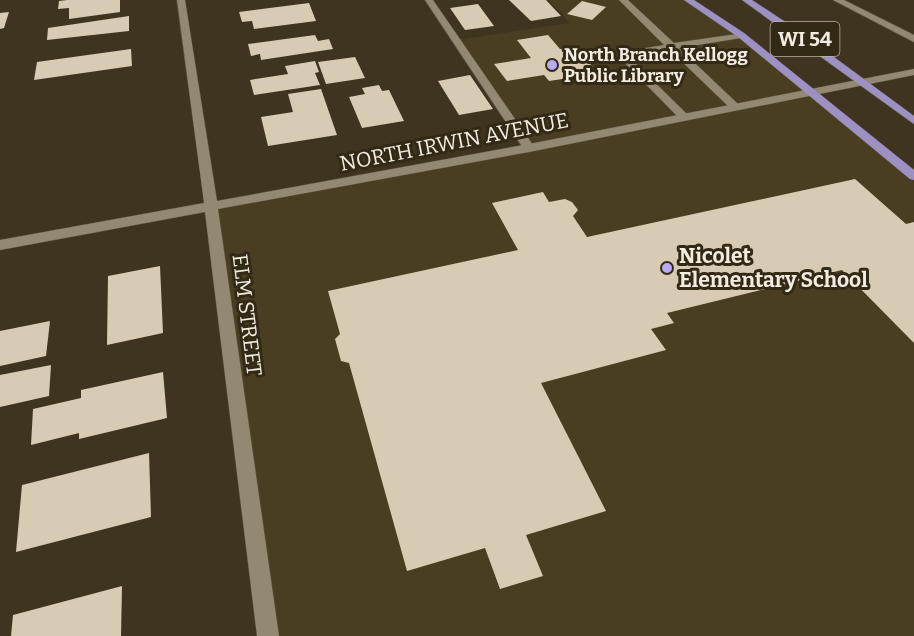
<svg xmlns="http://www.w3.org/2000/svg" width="914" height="636" font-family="Bitter,serif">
	<rect width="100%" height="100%" fill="#3e3420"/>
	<path fill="#4a3e22" d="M 549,0 L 688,0 L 741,35 L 914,176 L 914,636 L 272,636 L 211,207 L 529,148 L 456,40 L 570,23 Z"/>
	<g fill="#d7cbb3">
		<path d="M 67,0 L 120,0 L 120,12 L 69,19 L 69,8 L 58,9 L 59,1 Z"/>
		<path d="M 509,0 L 546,0 L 561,16 L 531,21 Z"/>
		<path d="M 582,1 L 606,7 L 592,20 L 567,14 Z"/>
		<path d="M 309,3 L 316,21 L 254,29 L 252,21 L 242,22 L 239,12 Z"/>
		<path d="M 478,4 L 494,26 L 465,30 L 450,8 Z"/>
		<path d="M 9,12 L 4,28 L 0,29 L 0,13 Z"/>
		<path d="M 129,16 L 129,31 L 47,40 L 48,28 Z"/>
		<path d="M 315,35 L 318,41 L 329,39 L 333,49 L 261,60 L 260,54 L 251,56 L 248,44 Z"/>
		<path d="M 548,35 L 560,49 L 574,47 L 593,67 L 576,70 L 582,76 L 549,81 L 544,75 L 507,81 L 494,64 L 531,58 L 517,40 Z"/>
		<path d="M 131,49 L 132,66 L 34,80 L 37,62 Z"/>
		<path d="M 355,57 L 365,78 L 326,84 L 318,62 Z"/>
		<path d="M 315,61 L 319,72 L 315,73 L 320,85 L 254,95 L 250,80 L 288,74 L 285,66 Z"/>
		<path d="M 470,75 L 493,109 L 459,115 L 438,81 Z"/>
		<path d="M 379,85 L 382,91 L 389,90 L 404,121 L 362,128 L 349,97 L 365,94 L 362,88 Z"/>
		<path d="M 321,89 L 337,135 L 268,146 L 261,117 L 293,112 L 288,94 Z"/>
		<path d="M 855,179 L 906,224 L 914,222 L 914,343 L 842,270 L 667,313 L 674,323 L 651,329 L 666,350 L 541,383 L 606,511 L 526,535 L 543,576 L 500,589 L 485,548 L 407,571 L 349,363 L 341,361 L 335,339 L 340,334 L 328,291 L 518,250 L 492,203 L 543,192 L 549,202 L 565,199 L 572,202 L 578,210 L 573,216 L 587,237 Z"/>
		<path d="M 160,266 L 163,333 L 107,345 L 108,276 Z"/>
		<path d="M 50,321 L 46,356 L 0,366 L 0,331 Z"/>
		<path d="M 51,365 L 49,396 L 0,407 L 0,375 Z"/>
		<path d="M 163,372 L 167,418 L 79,439 L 79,433 L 31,445 L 33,409 L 81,398 L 81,390 Z"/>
		<path d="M 149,453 L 151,517 L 16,552 L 22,485 Z"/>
		<path d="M 122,586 L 121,636 L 11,636 L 13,615 Z"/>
	</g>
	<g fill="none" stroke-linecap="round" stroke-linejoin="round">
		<g stroke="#5b5240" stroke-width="1">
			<g id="lane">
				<path d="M 425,0 L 433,0 L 535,148 L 533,151 L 525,151 Z"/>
				<path d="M 619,0 L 628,0 L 674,43 L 744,33 L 746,35 L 741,38 L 679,48 L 739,105 L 739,109 L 731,109 L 670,50 L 629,57 L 690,117 L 688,119 L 680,119 L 617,55 L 622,52 L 664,45 Z"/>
			</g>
		</g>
		<g stroke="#5b5240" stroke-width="1">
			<g id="street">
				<path d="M 177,0 L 185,0 L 217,201 L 529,144 L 914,69 L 914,75 L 529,152 L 218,209 L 279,636 L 257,636 L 205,212 L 0,250 L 0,240 L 204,203 Z"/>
				<path d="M 833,0 L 844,0 L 914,35 L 914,42 Z"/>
			</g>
		</g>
		<g stroke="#5b5240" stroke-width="1">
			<g id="primary">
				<path d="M 684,0 L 694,0 L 744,33 L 914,170 L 914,180 L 910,179 L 738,37 Z"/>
				<path d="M 742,0 L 752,0 L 796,29 L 914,116 L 914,124 Z"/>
			</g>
		</g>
		<use href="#lane" fill="#938871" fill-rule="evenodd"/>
		<use href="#street" fill="#938871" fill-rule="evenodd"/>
		<use href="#primary" fill="#9e90c3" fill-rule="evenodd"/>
	</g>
	<g fill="#b6acf8" stroke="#332a16" stroke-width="2">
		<circle cx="552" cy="65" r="6"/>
		<circle cx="667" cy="268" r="6"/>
	</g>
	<g text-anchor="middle" stroke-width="6" stroke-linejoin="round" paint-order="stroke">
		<g font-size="18" font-weight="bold" fill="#f3ede1" stroke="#332a16" text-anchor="start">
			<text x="564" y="61">North Branch Kellogg<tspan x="564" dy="21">Public Library</tspan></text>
		</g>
		<rect fill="#332a16" stroke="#b9b2a4" stroke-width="1.5" x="770.5" y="22" width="69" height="34" rx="4.5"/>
		<g font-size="20" font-weight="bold" fill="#f3ede1">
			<text x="805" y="46">WI 54</text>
		</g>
		<g font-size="21" fill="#f3ede1" stroke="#332a16">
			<text transform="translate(454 142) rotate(-11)" y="7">NORTH IRWIN AVENUE</text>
			<text transform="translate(247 315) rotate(83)" y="7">ELM STREET</text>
		</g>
		<g font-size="21" font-weight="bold" fill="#f3ede1" stroke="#332a16" text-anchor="start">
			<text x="679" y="263">Nicolet<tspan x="679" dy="24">Elementary School</tspan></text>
		</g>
	</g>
</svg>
